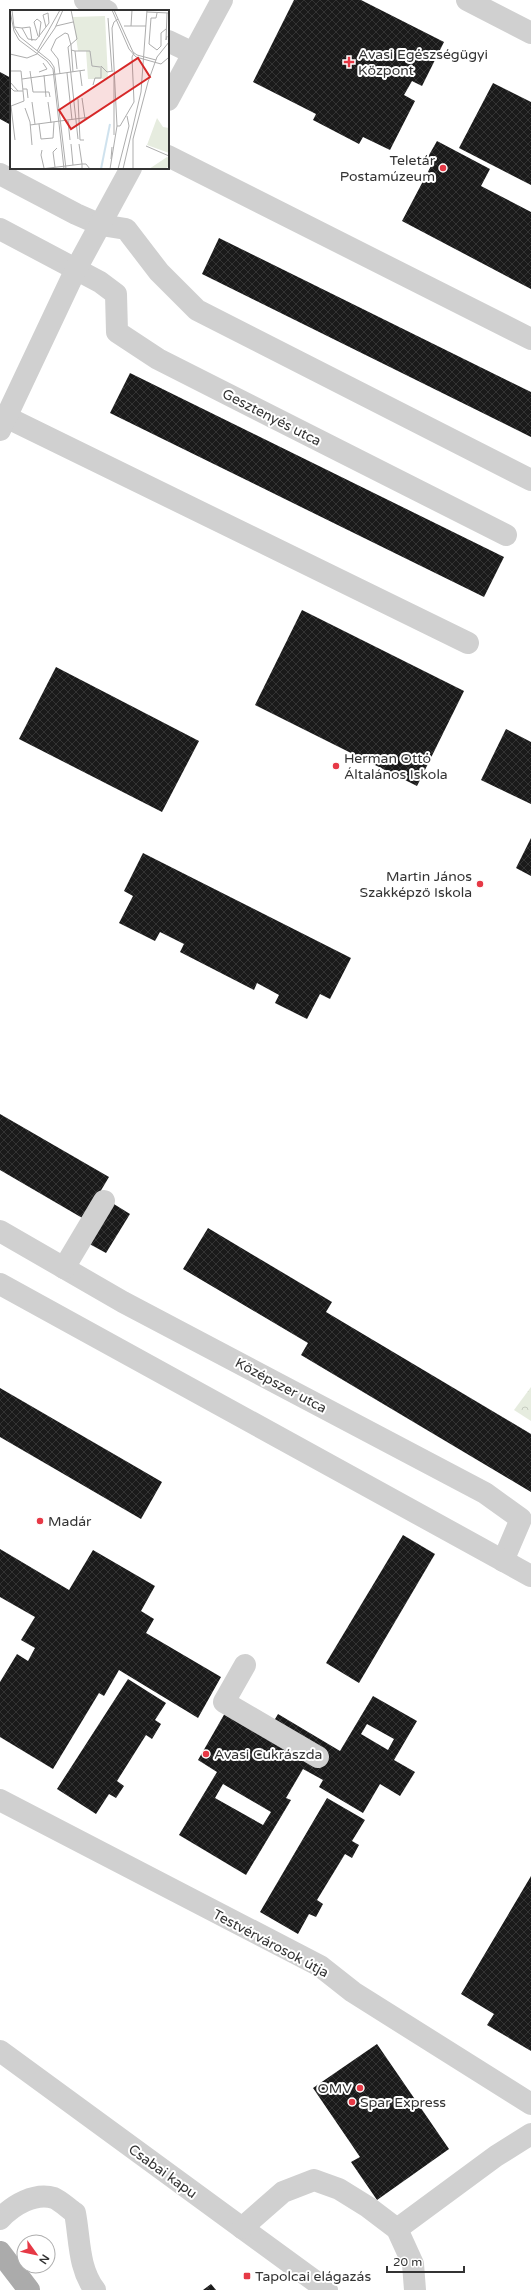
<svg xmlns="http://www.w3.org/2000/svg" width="531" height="2290" font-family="'Varela Round',sans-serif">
	<defs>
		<pattern id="park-crowns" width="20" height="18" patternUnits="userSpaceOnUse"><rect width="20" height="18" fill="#e6ecdf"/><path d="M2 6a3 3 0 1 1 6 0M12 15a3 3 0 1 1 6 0" fill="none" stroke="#c6cbc0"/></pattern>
		<pattern id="building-cross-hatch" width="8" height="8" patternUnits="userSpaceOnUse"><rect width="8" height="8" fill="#1a1a1a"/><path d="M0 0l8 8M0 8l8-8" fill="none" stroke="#333"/></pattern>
	</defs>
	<rect width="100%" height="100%" fill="#fff"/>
	<path fill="url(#park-crowns)" d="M 531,1387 L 531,1421 L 514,1410 Z"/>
	<g fill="url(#building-cross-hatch)" fill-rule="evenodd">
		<path d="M 294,0 L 361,0 L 444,42 L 422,86 L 412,81 L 404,95 L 415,101 L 390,150 L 363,137 L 359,144 L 313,120 L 316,114 L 253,82 Z"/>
		<path d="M 0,72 L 11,78 L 11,125 L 0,119 Z"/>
		<path d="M 493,83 L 531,102 L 531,185 L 459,148 Z"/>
		<path d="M 437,141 L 490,169 L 481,186 L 531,212 L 531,289 L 402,221 L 431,166 L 425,162 Z"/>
		<path d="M 219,238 L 531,392 L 531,437 L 202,274 Z"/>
		<path d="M 130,373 L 504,557 L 484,597 L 110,413 Z"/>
		<path d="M 302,610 L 464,691 L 417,786 L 255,705 Z"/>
		<path d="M 56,667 L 199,741 L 162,812 L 19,739 Z"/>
		<path d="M 506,729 L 531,742 L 531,804 L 481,780 Z"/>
		<path d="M 531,838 L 531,876 L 516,868 Z"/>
		<path d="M 143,853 L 351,958 L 330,999 L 320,994 L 307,1019 L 275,1003 L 279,995 L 257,983 L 254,990 L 180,952 L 184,944 L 160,932 L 155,941 L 119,923 L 133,896 L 124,891 Z"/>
		<path d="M 0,1114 L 109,1177 L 84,1219 L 0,1170 Z"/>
		<path d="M 109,1201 L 130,1214 L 106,1253 L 84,1241 Z"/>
		<path d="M 208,1228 L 332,1302 L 326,1312 L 531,1434 L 531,1492 L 301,1355 L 308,1343 L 183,1269 Z"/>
		<path d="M 0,1388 L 162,1482 L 141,1519 L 0,1437 Z"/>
		<path d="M 403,1535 L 435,1554 L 359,1683 L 326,1663 Z"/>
		<path d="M 0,1549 L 69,1590 L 93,1550 L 155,1586 L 141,1611 L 154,1619 L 146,1633 L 221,1677 L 198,1718 L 119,1670 L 104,1696 L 99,1693 L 53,1769 L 0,1737 L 0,1682 L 17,1654 L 28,1661 L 35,1648 L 21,1640 L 35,1617 L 0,1597 Z"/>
		<path d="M 128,1679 L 166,1703 L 155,1720 L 161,1724 L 152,1739 L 146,1735 L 117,1781 L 124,1786 L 116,1798 L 109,1794 L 96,1814 L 57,1789 Z"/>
		<path d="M 373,1696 L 417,1721 L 394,1760 L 415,1772 L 400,1796 L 380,1784 L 363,1813 L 319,1787 L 323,1780 L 303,1769 L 286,1798 L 291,1800 L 246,1875 L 179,1835 L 217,1772 L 198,1760 L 225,1713 L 265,1736 L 278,1714 L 340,1751 ZM 367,1724 L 394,1739 L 388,1750 L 361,1734 ZM 223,1784 L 271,1812 L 263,1825 L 215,1798 Z"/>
		<path d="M 327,1798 L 365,1820 L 352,1841 L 359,1845 L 352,1858 L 345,1854 L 317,1900 L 323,1904 L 316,1917 L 309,1914 L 298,1934 L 260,1912 Z"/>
		<path d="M 531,1876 L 531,2051 L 487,2025 L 494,2014 L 461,1994 Z"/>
		<path d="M 377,2044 L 449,2149 L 377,2200 L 351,2162 L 360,2157 L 313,2088 Z"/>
		<path d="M 211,2284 L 216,2290 L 203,2290 Z"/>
	</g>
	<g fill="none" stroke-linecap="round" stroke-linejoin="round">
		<g stroke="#d0d0d0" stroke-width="22">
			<path d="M 85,0 L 107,11"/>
			<path d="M 467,0 L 531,33"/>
			<path d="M 168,41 L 193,53"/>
			<path d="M 168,100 L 222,0"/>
			<path d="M 168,156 L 531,339"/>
			<path d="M 0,174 L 76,214 L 101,225 L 126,229 L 159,272 L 197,310 L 531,480"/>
			<path d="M 0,229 L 100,282 L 116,294 L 117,332 L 158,359 L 506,535"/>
			<path d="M 6,417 L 468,643"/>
			<path d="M 0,430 L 76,269 L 131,168"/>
			<path d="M 0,1231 L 123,1302 L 485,1493 L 521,1519 L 503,1561"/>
			<path d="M 64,1268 L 104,1201"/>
			<path d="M 0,1284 L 531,1576"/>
			<path d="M 245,1665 L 224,1702 L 318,1757"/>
			<path d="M 0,1800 L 320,1966 L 353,1992 L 531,2104"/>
			<path d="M 0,2051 L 327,2290"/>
			<path d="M 0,2219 C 13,2205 35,2192 54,2198 C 61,2201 69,2209 75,2213 C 80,2239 78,2268 95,2290"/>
			<path d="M 242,2228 L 283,2192 L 314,2180 L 339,2189 L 368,2207 L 397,2229 L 413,2264 L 415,2290"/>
			<path d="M 397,2229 L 496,2156 L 531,2134"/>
		</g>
		<path stroke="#ababab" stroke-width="22" d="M 0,2252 L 29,2290"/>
	</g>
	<g fill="#e63946" stroke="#fff" stroke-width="1.5">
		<path d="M347 56h4v4h4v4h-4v4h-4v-4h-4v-4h4z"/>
		<circle cx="443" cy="168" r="4"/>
		<circle cx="336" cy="766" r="4"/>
		<circle cx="480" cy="884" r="4"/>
		<circle cx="40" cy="1521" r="4"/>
		<circle cx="206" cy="1754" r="4"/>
		<circle cx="360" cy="2088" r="4"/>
		<circle cx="352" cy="2102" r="4"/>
		<rect x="243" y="2272" width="8" height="8" rx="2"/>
	</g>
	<g text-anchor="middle" stroke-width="4" stroke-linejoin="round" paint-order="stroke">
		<g font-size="14" fill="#333" stroke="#fff" text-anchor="start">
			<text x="358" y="59">Avasi Egészségügyi<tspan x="358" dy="16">Központ</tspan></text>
			<text x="435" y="165" text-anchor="end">Teletár<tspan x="435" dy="16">Postamúzeum</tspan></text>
			<text x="344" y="763">Herman Ottó<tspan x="344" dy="16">Általános Iskola</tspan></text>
			<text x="472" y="881" text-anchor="end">Martin János<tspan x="472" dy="16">Szakképző Iskola</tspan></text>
			<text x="48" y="1526">Madár</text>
			<text x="214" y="1759">Avasi Cukrászda</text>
			<text x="352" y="2093" text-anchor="end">OMV</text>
			<text x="360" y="2107">Spar Express</text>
			<text x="255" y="2281">Tapolcai elágazás</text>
		</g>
		<g font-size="14" fill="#333" stroke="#fff">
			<text transform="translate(272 417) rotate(27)" y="5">Gesztenyés utca</text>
			<text transform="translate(281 1385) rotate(28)" y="5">Középszer utca</text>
			<text transform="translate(271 1943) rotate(28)" y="5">Testvérvárosok útja</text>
			<text transform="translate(163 2171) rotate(36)" y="5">Csabai kapu</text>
		</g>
	</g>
	<g transform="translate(10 10)">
		<rect width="159" height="159" fill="#fff"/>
		<path d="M 147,108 L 153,117 L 159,118 L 159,143 L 137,135 Z" fill="#e6ecdf"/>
		<path d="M 157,147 L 159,148 L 159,156 L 155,159 L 139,159 Z" fill="#e6ecdf"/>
		<path d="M 95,6 L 98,69 L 78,69 L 76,41 L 68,41 L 63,7 Z" fill="#e6ecdf"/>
		<path fill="none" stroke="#cfe2ee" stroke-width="2" d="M 91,159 L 100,114"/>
		<path fill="none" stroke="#adadad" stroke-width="1" d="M 2,0 L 4,17 L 10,27 L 40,51 L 44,57 L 56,159M 61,0 L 67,29 L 58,37 L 68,129M 102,0 L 119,39 L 126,47 L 151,54 L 158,48M 104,0 L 123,42 L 127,45 L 146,50M 0,1 L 4,21 L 9,30 L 37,51 L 43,59 L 54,159M 137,2 L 159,3M 147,3 L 146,8 L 141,8 L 139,34 L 147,40 L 151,36 L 151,23 L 156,19M 157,3 L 156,30 L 157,26M 98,8 L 102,61M 46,16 L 63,12M 114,16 L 136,16M 121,16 L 122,0M 4,17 L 12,18 L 18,29 L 26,30 L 39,13 L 38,3 L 33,5 L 36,17M 12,18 L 20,17 L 22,31M 28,26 L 24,12 L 27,9 L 31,12 L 29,27M 61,40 L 65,41 L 67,59M 27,41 L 50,0M 65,41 L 80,41 L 82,56 L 90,57M 0,44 L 17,48 L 27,44 L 45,18 L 53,0M 0,61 L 11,61 L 14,91 L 1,96 L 5,130M 20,61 L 23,82 L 39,82 L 40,87M 70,61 L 72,76M 29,62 L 37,59 L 33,53M 57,63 L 62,110M 50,64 L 48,49 L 41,40 L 46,29 L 55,23 L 58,24 L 61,35 L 63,62M 34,65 L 36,87M 104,66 L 104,125M 12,69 L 75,60M 0,72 L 8,81M 83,75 L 85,68 L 91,68 L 91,56 L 97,62 L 103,61M 0,77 L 4,81 L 13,81M 13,79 L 17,79 L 18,88M 72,88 L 75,109M 68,89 L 70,130 L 74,130M 22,92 L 25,114M 38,92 L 41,113M 15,98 L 20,112 L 22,135M 58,111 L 60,130M 29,114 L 31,129 L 43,128 L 44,112M 20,115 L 80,107M 107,116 L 110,116 L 124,92 L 122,47 L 124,43M 61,134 L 63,155M 136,136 L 159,146M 32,140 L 31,145 L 34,158M 101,149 L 102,137M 45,157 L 43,142 L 47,138M 31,159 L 72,154 L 69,134M 72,159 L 72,154 L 76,154 L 80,159M 100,159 L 107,116 L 102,18 L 104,12 L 108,9M 108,159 L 119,116 L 117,106M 113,159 L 131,82 L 137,0M 123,159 L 123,129 L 138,72 L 147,47 L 159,32"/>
		<path fill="#d62828" fill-opacity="0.15" stroke="#d62828" stroke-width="2" d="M 128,48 L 140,67 L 61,119 L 49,100 Z"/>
		<rect width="159" height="159" fill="none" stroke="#333" stroke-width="2"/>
	</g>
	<g transform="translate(36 2254) rotate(123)"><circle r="19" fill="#ffffff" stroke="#adadad"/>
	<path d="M0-3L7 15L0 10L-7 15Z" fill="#e63946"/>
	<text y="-6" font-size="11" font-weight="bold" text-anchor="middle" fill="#333333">N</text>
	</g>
	<path d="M387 2266v6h77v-6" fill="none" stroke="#333333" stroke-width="2"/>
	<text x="393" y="2266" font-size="12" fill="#333333" stroke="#ffffff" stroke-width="3" paint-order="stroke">20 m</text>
</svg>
